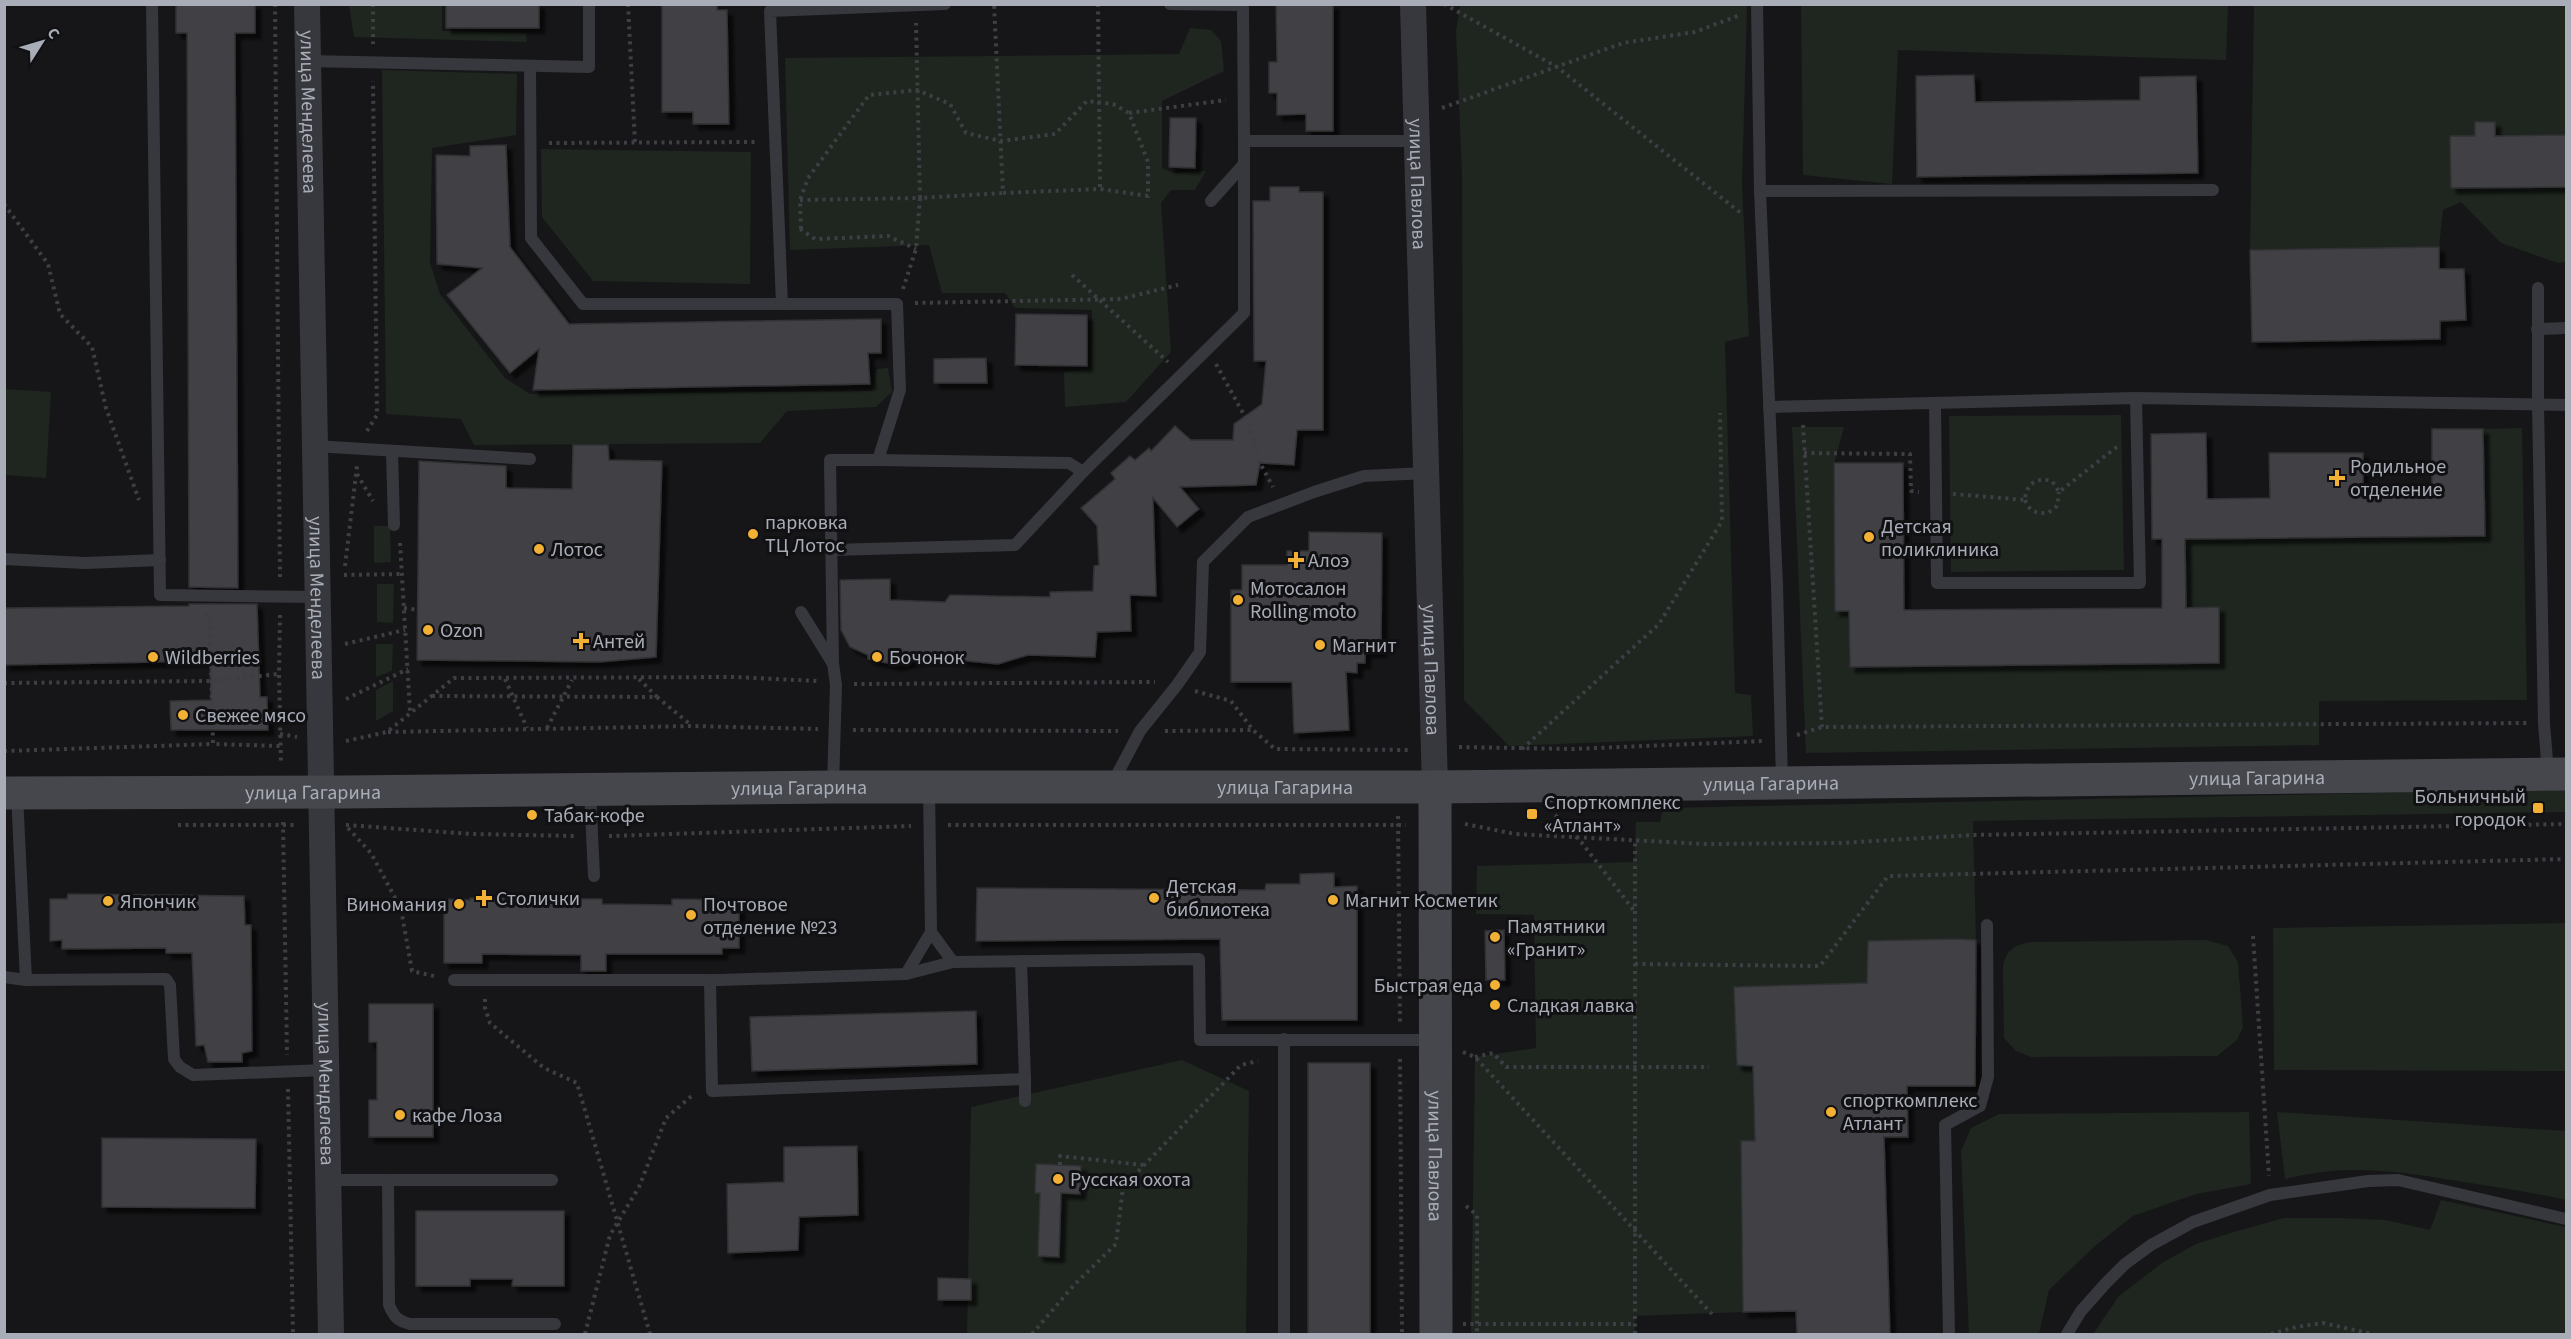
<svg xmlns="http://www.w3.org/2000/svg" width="2571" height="1339" font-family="'Source Sans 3',sans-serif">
	<defs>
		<filter id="shadow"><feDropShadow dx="5.5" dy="5.5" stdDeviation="1.5" flood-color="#0009"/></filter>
	</defs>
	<rect width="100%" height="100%" fill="#161618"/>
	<g fill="#1e261f">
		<path d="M 349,5 L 442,5 L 442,31 L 526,33 L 527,42 L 354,37 Z"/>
		<path d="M 1460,5 L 1747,5 L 1742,183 L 1749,336 L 1725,342 L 1735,693 L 1751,695 L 1753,736 L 1509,746 L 1464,700 L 1462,173 L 1456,31 Z"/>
		<path d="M 1801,5 L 2228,5 L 2226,60 L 1898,50 L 1892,184 L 1803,175 Z"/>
		<path d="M 2254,5 L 2566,5 L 2566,262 L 2558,263 L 2501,243 L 2461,202 L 2443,210 L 2439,247 L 2250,250 Z"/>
		<path d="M 1190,28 L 1211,30 L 1221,41 L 1224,71 L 1162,101 L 1162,168 L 1173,173 L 1206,171 L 1195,190 L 1171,190 L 1161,203 L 1171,352 L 1126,402 L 1065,407 L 1064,372 L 1091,369 L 1092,310 L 1015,308 L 1005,293 L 942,293 L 929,245 L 790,250 L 785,58 L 1179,54 Z"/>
		<path d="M 382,70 L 517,74 L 516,135 L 432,148 L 430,263 L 440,294 L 505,378 L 530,394 L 872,391 L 877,369 L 888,368 L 892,392 L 876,407 L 787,411 L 760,443 L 474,445 L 461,419 L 386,414 Z"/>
		<path d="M 541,149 L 751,152 L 750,284 L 593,281 L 542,217 Z"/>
		<path d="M 5,389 L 51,392 L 46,478 L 5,475 Z"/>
		<path d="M 2121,415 L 2124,570 L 1951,572 L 1949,416 Z"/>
		<path d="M 1792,427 L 1844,427 L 1834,463 L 1835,610 L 1849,611 L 1850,667 L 2219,663 L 2219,607 L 2186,608 L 2185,539 L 2484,536 L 2483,429 L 2522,428 L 2527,700 L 2319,701 L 2319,745 L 1806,753 Z"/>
		<path d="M 374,526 L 390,526 L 391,562 L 374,563 Z"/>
		<path d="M 377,584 L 394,584 L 393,623 L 377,622 Z"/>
		<path d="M 376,644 L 393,644 L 392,671 L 376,677 Z"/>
		<path d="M 393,681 L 393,711 L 376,721 L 376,690 Z"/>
		<path d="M 2566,789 L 2566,812 L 1973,821 L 1976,940 L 1868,941 L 1867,983 L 1735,987 L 1737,1065 L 1753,1066 L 1755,1141 L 1741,1142 L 1743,1312 L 1635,1316 L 1635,1334 L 1471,1334 L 1475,1057 L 1536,1048 L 1534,915 L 1476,914 L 1477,866 L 1634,862 L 1636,822 L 1660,822 L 1663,808 Z"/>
		<path d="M 2566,923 L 2566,1071 L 2274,1070 L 2273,928 Z"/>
		<path d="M 2206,940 L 2228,946 L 2238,962 L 2243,1027 L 2237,1040 L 2217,1056 L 2031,1057 L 2016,1051 L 2004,1038 L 2003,966 C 2006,949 2015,945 2031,942 Z"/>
		<path d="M 1182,1060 L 1249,1091 L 1246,1334 L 967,1334 L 971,1107 Z"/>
		<path d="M 2249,1112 L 2251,1184 L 2196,1194 L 2133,1216 L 2095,1246 L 2049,1290 L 2039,1334 L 1969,1334 L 1961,1151 L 1971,1128 L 1999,1114 Z"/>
		<path d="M 2277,1112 L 2566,1131 L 2566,1200 C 2531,1192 2495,1187 2458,1181 C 2396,1171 2348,1163 2285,1179 Z"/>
		<path d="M 2441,1200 L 2566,1227 L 2566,1334 L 2093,1334 L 2119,1296 L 2162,1263 L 2196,1244 L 2237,1231 L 2284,1218 L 2338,1218 L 2386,1220 L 2430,1230 Z"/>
	</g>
	<g fill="#404145" stroke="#303034" stroke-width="1.5" filter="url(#shadow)">
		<path d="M 176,4 L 255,4 L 255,33 L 235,33 L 238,588 L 189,587 L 187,33 L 176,33 Z"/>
		<rect x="446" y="4" width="93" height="24"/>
		<path d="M 662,4 L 717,4 L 717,10 L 727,10 L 729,124 L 693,124 L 693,112 L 662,112 Z"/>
		<path d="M 1276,4 L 1333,4 L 1333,131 L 1306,131 L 1306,114 L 1277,115 L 1277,93 L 1269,93 L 1269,62 L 1277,62 Z"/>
		<path d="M 1974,75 L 1975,102 L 2140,100 L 2140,77 L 2196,76 L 2198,173 L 1917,177 L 1916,76 Z"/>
		<path d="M 1170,118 L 1196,118 L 1195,168 L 1169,167 Z"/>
		<path d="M 2475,122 L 2495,122 L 2495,136 L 2566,135 L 2566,187 L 2451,188 L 2450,136 L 2475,136 Z"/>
		<path d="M 506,145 L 510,247 L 569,324 L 881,319 L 881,353 L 868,353 L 870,384 L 533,390 L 539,349 L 510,373 L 447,295 L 482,268 L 437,264 L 436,155 L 470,156 L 470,146 Z"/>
		<path d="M 1270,187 L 1299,187 L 1299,192 L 1323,192 L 1323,430 L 1297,430 L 1294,465 L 1260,463 L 1256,485 L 1180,487 L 1199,509 L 1177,527 L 1153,498 L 1156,596 L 1130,595 L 1131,631 L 1097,632 L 1095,657 L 1028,655 L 998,664 L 946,659 L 924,659 L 896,665 L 868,659 L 868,655 L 850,647 L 841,630 L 840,580 L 890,579 L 890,600 L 945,602 L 950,595 L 1050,597 L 1050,592 L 1093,591 L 1094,566 L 1099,565 L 1097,526 L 1081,508 L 1115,479 L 1111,473 L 1130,456 L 1135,460 L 1149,448 L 1151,451 L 1175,426 L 1191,440 L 1233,440 L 1234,424 L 1262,404 L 1266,361 L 1254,361 L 1253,201 L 1270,201 Z"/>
		<path d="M 2439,247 L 2439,269 L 2464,269 L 2466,320 L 2440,321 L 2440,339 L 2252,342 L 2250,250 Z"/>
		<path d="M 1016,314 L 1087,315 L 1087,366 L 1015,365 Z"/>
		<path d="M 986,358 L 987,383 L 934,383 L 934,359 Z"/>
		<path d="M 2432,429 L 2483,429 L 2485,536 L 2185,539 L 2186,608 L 2219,607 L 2219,663 L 1850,667 L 1849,611 L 1835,611 L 1834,463 L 1903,463 L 1904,610 L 2162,608 L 2162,539 L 2152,539 L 2151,434 L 2206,433 L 2207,499 L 2270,498 L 2269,453 L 2363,453 L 2363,495 L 2432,494 Z"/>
		<path d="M 573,445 L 608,445 L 609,460 L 662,461 L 656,657 L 599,662 L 417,660 L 419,461 L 506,466 L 506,488 L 572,489 Z"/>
		<path d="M 1309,532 L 1382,533 L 1381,652 L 1365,652 L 1365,663 L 1357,663 L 1357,673 L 1346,672 L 1349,730 L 1294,733 L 1292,682 L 1231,682 L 1231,590 L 1242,590 L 1242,565 L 1287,565 L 1287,551 L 1309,551 Z"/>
		<path d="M 189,604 L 257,604 L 260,697 L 267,697 L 268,730 L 171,730 L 170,701 L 211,700 L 210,661 L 4,665 L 4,608 L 189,606 Z"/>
		<path d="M 1334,873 L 1334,887 L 1357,886 L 1357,1020 L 1222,1020 L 1220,939 L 976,941 L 977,888 L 1265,890 L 1266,884 L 1300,884 L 1300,874 Z"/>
		<path d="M 68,894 L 244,896 L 245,925 L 251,925 L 252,1051 L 242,1053 L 242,1062 L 208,1062 L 204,1045 L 196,1046 L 192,953 L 166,953 L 166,948 L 62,949 L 62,940 L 50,941 L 50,899 L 67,899 Z"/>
		<path d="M 470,898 L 602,899 L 602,904 L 672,905 L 672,899 L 739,900 L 739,948 L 722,948 L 722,954 L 606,954 L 606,971 L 581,971 L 581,955 L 482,954 L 482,963 L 444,963 L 444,899 L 470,900 Z"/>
		<path d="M 1504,930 L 1505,980 L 1486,980 L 1485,931 Z"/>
		<path d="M 1956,939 L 1976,940 L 1975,1086 L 1907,1086 L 1908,1137 L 1884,1137 L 1890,1335 L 1797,1335 L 1796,1311 L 1743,1312 L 1741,1141 L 1755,1141 L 1753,1066 L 1737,1065 L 1734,987 L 1867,983 L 1868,941 Z"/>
		<path d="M 369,1004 L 433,1004 L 433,1137 L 369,1137 L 369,1100 L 377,1100 L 377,1042 L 369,1042 Z"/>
		<path d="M 976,1011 L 977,1064 L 752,1071 L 750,1017 Z"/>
		<rect x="1308" y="1063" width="62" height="272"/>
		<path d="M 102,1138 L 256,1139 L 255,1208 L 102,1207 Z"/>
		<path d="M 857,1146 L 858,1215 L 799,1217 L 798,1250 L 728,1253 L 727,1184 L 784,1182 L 784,1147 Z"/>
		<path d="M 1036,1164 L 1081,1166 L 1080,1194 L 1061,1193 L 1059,1257 L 1038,1256 L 1040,1193 L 1035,1193 Z"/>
		<path d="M 416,1211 L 564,1211 L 564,1286 L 512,1286 L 513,1279 L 470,1279 L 470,1286 L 416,1286 Z"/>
		<path d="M 938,1278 L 971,1279 L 971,1300 L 938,1300 Z"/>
	</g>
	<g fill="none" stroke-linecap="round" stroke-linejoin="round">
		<g stroke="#3d3f44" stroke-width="4" stroke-dasharray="3 4.5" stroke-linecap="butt">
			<path d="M 275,4 L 280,578"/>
			<path d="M 373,4 L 373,44"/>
			<path d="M 628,4 L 635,143"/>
			<path d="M 1098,4 L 1100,189"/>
			<path d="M 1444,4 L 1557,67 L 1742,214"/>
			<path d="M 1442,108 L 1623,43 L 1695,32 L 1740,15"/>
			<path d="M 1129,113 L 1226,100"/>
			<path d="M 549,143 L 757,142"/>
			<path d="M 800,200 L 920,198 L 916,23"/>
			<path d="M 4,204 L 48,264 L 60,314 L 92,347 L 106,408 L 139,500"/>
			<path d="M 800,229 L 815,239 L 888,236 L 916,249"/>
			<path d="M 801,229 L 800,200 L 808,178 L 869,95 L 917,90 L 950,104 L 966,133 L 1001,141 L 1055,134 L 1087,101 L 1113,104 L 1129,113 L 1148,162 L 1148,196 L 1100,189 L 1003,193 L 994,4"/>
			<path d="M 1072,275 L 1168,362"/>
			<path d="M 903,289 L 916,249 L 920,198 L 1003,193"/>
			<path d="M 915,303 L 1121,299 L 1178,285"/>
			<path d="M 1216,364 L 1249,424 L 1260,463 L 1273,487"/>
			<path d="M 1803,425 L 1822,727"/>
			<path d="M 367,431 L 377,415 L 373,81"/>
			<path d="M 1804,453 L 1910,454 L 1911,491 L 1919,492"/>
			<path d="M 357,474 L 373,501"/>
			<path d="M 1953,494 L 2025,500 C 2026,483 2037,477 2052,481 L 2059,492 L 2118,446"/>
			<path d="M 2025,500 C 2029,511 2036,514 2048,513 L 2057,506 L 2059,492"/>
			<path d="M 400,543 L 410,712"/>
			<path d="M 345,566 L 357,466"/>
			<path d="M 344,575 L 402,574"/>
			<path d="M 404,608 L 418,610"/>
			<path d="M 207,613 L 210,623 L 213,744 L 280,746"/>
			<path d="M 280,615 L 279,674 L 281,764"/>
			<path d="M 345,644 L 405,630"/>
			<path d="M 505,679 L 527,728"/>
			<path d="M 4,683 L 210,681 L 279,674"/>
			<path d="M 854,684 L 1155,682"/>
			<path d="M 1195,691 L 1231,701 L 1253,730 L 1275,749 L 1410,750"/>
			<path d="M 432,696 L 657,697 L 639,679"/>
			<path d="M 657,697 L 691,725"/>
			<path d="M 346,699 L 408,669"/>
			<path d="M 547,728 L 572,680"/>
			<path d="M 853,730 L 1118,731"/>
			<path d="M 1165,731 L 1253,730"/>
			<path d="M 388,732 L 691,726 L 818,729"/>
			<path d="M 280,734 L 297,737"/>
			<path d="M 1797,735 L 1822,727 L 2527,723"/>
			<path d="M 346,741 L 387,732 L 454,678 L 734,677 L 817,681"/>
			<path d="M 1459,747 L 1572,749 L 1764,741"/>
			<path d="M 1522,749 L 1659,624 L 1722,521 L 1720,413"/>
			<path d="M 4,751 L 213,744"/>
			<path d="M 1555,815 L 1582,843 L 1635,912"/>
			<path d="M 1398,816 L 1400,1022"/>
			<path d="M 283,822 L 287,1055"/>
			<path d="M 1465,824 L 1515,834 L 1705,844 L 1841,843 L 1973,835 L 2566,824"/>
			<path d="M 178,825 L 296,825"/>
			<path d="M 346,825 L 472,834 L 575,836"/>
			<path d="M 948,825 L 1406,825"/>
			<path d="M 348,828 L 371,853 L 401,909 L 412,971 L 438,977"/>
			<path d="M 609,836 L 911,826"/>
			<path d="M 2253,936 L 2269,1176"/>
			<path d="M 1635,964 L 1820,966 L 1888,876 L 2566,859"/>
			<path d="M 485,999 L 485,1008 L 490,1023 L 544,1068 L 577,1083 L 650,1334"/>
			<path d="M 1463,1052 L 1475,1057 L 1712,1314"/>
			<path d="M 1475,1057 L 1493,1053 L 1506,1067 L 1709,1067"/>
			<path d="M 1400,1059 L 1402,1334"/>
			<path d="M 288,1089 L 293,1334"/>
			<path d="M 1060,1165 L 1060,1156 L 1143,1165"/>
			<path d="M 1466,1206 L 1477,1215 L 1477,1334"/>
			<path d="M 1463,1324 L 1635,1324"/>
			<path d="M 585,1334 L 610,1235 L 639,1187 L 666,1118 L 694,1094"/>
			<path d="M 1032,1334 L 1074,1285 L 1116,1244 L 1123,1187 L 1241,1065 L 1258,1061"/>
			<path d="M 1635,1334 L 1635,840"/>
			<path d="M 2271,1334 L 2296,1327 L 2323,1323 L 2372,1334"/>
		</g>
		<g stroke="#37383d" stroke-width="12">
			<path d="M 152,4 L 160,595 L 316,597"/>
			<path d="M 1170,4 L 1243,5 L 1244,141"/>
			<path d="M 1757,4 L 1760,191 L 1777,585 L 1782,782"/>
			<path d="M 308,61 L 589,67 L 589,4"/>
			<path d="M 530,66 L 531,238 L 583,304 L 897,304 L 900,390 L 878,460 L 830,460 L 833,663 L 836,685 L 833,786"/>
			<path d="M 1760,191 L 2213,190"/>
			<path d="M 1211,201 L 1244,164"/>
			<path d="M 2538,288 L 2538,405 L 2544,723 L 2548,773"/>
			<path d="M 782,304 L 770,11 L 945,4"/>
			<path d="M 2537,329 L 2566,328"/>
			<path d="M 1935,403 L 1937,583 L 2140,583 L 2136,398"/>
			<path d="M 1769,407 L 2136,398 L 2566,405"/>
			<path d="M 314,446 L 530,459"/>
			<path d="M 392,451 L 394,525"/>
			<path d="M 878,460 L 1069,463 L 1083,472"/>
			<path d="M 831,550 L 1015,545 L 1083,472 L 1244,313 L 1244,141 L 1416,141"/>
			<path d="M 4,559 L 85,563 L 160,560"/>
			<path d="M 801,612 L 832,662"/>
			<path d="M 1112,784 L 1140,731 L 1177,685 L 1200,652 L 1203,562 L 1248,517 L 1314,492 L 1364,476 L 1426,473"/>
			<path d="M 590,791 L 594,876"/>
			<path d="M 17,795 L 26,980"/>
			<path d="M 931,932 L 953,962 L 1199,959 L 1200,1040 L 1433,1040"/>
			<path d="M 906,974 L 953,962"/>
			<path d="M 4,977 L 26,980 L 166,979 L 170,985 L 174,1059 L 180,1067 L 193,1075 L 325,1070"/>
			<path d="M 454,980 L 721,980 L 906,974 L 931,932 L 929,788"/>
			<path d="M 710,980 L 712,1091 L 1025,1079 L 1021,961"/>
			<path d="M 1284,1039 L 1284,1334"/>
			<path d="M 1025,1079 L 1025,1101"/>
			<path d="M 328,1180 L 552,1180"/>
			<path d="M 388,1180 L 389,1305 C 394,1317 398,1321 410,1324 L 555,1324"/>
			<path d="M 1949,1334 L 1945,1125 L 1980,1106 L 1988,1077 L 1987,925"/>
			<path d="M 2067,1334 L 2081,1311 L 2106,1283 L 2125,1264 L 2151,1245 L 2193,1222 L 2270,1195 L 2368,1181 L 2398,1180 L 2566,1219"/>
		</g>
		<g stroke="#37383d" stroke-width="26">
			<path id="s1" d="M 307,4 L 331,1334"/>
			<path id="s2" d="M 1413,4 L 1435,787"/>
		</g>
		<g stroke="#45474d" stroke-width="33">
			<path id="s3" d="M 1435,787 L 1436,1334"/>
			<path id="s4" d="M 4,793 L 345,792 L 833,787 L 1435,787 L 2566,774"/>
		</g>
	</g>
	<g fill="#f2b134" stroke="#111113" stroke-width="2">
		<path d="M2334 469h6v6h6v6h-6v6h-6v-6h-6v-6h6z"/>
		<circle cx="753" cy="534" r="6"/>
		<circle cx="1869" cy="537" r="6"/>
		<circle cx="539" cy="549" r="6"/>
		<path d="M1293 551h6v6h6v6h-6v6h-6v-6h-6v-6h6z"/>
		<circle cx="1238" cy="600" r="6"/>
		<circle cx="428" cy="630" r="6"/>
		<path d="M578 632h6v6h6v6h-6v6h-6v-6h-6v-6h6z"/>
		<circle cx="1320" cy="645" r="6"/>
		<circle cx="153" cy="657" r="6"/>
		<circle cx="877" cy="657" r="6"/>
		<circle cx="183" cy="715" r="6"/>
		<rect x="2532" y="802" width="12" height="12" rx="3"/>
		<rect x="1526" y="808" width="12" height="12" rx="3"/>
		<circle cx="532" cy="815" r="6"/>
		<path d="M481 889h6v6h6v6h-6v6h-6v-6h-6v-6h6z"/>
		<circle cx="1154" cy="898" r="6"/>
		<circle cx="1333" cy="900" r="6"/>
		<circle cx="108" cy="901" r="6"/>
		<circle cx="459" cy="904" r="6"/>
		<circle cx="691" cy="915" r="6"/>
		<circle cx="1495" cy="937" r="6"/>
		<circle cx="1495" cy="985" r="6"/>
		<circle cx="1495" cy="1005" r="6"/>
		<circle cx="1831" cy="1112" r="6"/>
		<circle cx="400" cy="1115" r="6"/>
		<circle cx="1058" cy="1179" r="6"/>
	</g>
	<g text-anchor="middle" stroke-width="6" stroke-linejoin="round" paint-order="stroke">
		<g font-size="20" fill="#a8adb8" stroke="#111113">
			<text dy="7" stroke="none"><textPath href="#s1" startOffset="108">улица Менделеева</textPath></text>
			<text dy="7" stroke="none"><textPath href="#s2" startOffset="180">улица Павлова</textPath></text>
			<text dy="7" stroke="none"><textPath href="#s1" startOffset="594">улица Менделеева</textPath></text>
			<text dy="7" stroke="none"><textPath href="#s2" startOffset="666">улица Павлова</textPath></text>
			<text dy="7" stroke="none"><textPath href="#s4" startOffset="2253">улица Гагарина</textPath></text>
			<text dy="7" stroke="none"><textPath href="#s4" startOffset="1767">улица Гагарина</textPath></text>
			<text dy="7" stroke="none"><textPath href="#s4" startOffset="1281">улица Гагарина</textPath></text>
			<text dy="7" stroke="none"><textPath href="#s4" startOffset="795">улица Гагарина</textPath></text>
			<text dy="7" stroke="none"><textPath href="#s4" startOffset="309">улица Гагарина</textPath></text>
			<text dy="7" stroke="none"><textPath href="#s1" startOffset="1080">улица Менделеева</textPath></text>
			<text dy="7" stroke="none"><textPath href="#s3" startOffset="369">улица Павлова</textPath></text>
		</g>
		<g font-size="20" fill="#a8adb8" stroke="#111113" text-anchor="start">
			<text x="2350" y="473">Родильное<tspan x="2350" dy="23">отделение</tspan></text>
			<text x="765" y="529">парковка<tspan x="765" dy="23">ТЦ Лотос</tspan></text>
			<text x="1881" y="533">Детская<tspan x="1881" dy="23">поликлиника</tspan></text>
			<text x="551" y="556">Лотос</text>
			<text x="1308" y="567">Алоэ</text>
			<text x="1250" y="595">Мотосалон<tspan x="1250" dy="23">Rolling moto</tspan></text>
			<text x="440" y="637">Ozon</text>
			<text x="593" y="648">Антей</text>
			<text x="1332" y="652">Магнит</text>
			<text x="165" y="664">Wildberries</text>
			<text x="889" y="664">Бочонок</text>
			<text x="195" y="722">Свежее мясо</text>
			<text x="2526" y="803" text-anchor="end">Больничный<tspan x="2526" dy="23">городок</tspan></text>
			<text x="1544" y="809">Спорткомплекс<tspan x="1544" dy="23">«Атлант»</tspan></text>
			<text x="544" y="822">Табак-кофе</text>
			<text x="1166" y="893">Детская<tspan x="1166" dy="23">библиотека</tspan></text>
			<text x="496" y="905">Столички</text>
			<text x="1345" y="907">Магнит Косметик</text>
			<text x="120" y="908">Япончик</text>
			<text x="447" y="911" text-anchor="end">Виномания</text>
			<text x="703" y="911">Почтовое<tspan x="703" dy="23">отделение №23</tspan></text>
			<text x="1507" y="933">Памятники<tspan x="1507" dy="23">«Гранит»</tspan></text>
			<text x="1483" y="992" text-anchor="end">Быстрая еда</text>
			<text x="1507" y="1012">Сладкая лавка</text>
			<text x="1843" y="1107">спорткомплекс<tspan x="1843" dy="23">Атлант</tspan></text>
			<text x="412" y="1122">кафе Лоза</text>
			<text x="1070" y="1186">Русская охота</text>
		</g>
	</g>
	<rect width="2571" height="1339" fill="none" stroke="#a8adb8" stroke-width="12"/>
	<g transform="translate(42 42) rotate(53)" stroke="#111113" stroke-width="4.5" paint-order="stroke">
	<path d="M0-4.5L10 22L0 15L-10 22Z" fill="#a8adb8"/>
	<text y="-9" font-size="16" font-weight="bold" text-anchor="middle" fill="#a8adb8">С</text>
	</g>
</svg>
